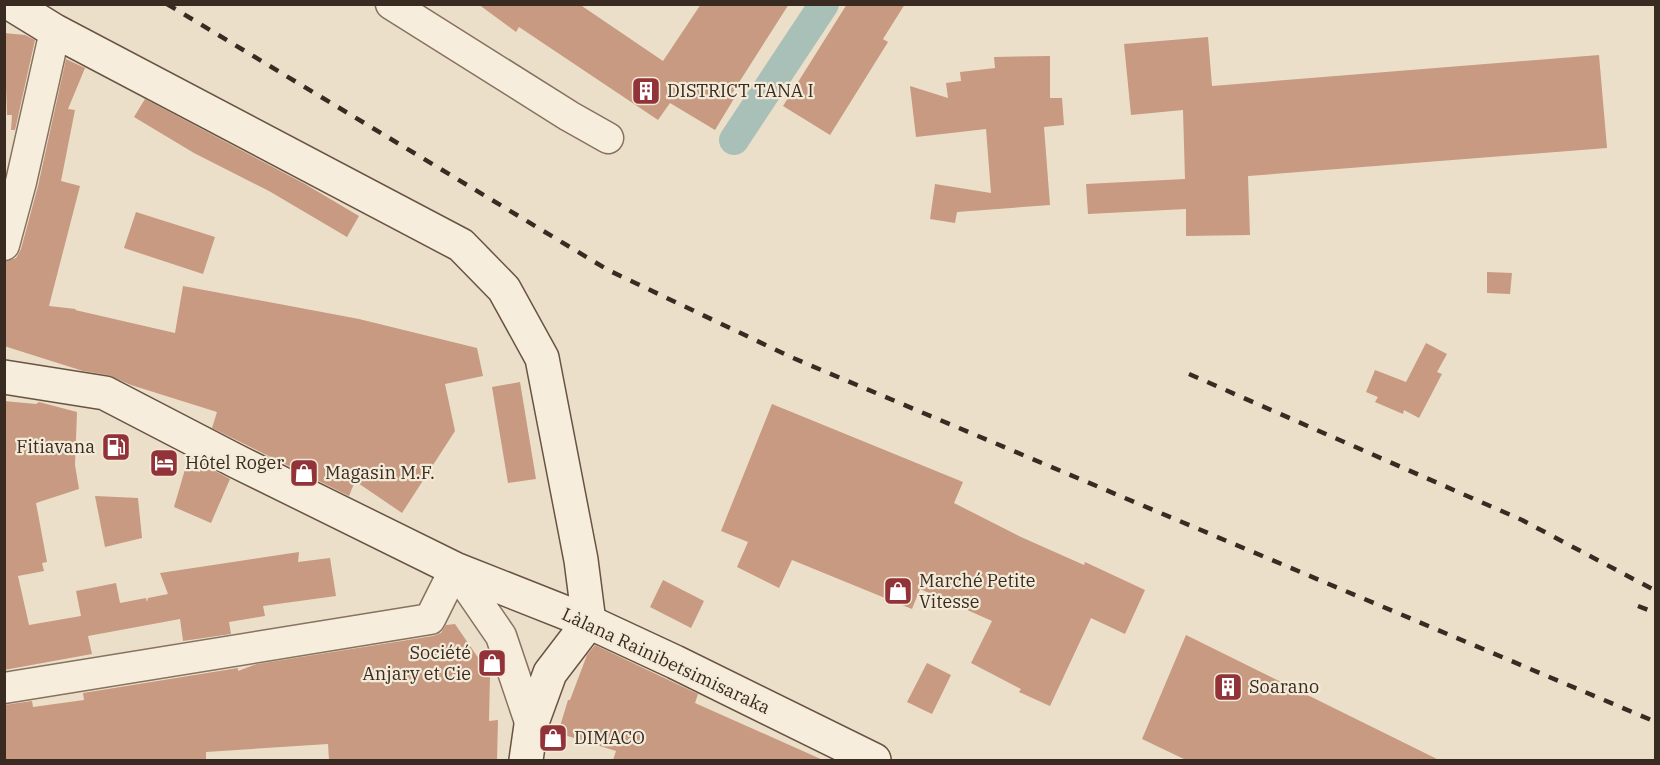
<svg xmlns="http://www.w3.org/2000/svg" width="1660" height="765" font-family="'IBM Plex Serif',serif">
	<rect width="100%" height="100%" fill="#ecdfc9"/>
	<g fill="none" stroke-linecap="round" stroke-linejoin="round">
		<path stroke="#a9c0b8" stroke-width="30" d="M 734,140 L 824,4"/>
	</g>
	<g fill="#c79a81">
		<path d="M 478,4 L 579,4 L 663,61 L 701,4 L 789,4 L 731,95 L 735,97 L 715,130 L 670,103 L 658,120 L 519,27 L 516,32 Z"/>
		<path d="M 847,4 L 905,4 L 883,39 L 888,42 L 830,135 L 783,106 Z"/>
		<path d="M 4,33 L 25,35 L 35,40 L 15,130 L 11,130 L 12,115 L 7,115 Z"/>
		<path d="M 1208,37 L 1212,86 L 1599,55 L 1607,148 L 1248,176 L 1250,235 L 1186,236 L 1186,209 L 1088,214 L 1086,184 L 1185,179 L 1183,110 L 1131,115 L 1124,44 Z"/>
		<path d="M 1050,56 L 1050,98 L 1062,98 L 1064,125 L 1044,127 L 1050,205 L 957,212 L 955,223 L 930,219 L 935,184 L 991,193 L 986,129 L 916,137 L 910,86 L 948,98 L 946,83 L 961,81 L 960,72 L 995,68 L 994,57 Z"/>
		<path d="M 66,59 L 85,68 L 68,109 L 75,110 L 61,181 L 80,186 L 49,306 L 76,309 L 75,310 L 175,333 L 183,286 L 359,319 L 477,348 L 483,376 L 445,384 L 455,431 L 402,513 L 355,481 L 349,496 L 212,428 L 217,412 L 131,385 L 108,375 L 83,371 L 4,346 L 4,262 L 16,258 L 21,249 L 38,186 Z"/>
		<path d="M 145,99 L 305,184 L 359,216 L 347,237 L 269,191 L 194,153 L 134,117 Z"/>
		<path d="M 136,212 L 215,237 L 203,274 L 124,248 Z"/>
		<path d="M 1487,272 L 1512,273 L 1510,294 L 1487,293 Z"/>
		<path d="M 1426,343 L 1447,354 L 1437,372 L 1442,374 L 1419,418 L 1404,410 L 1403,414 L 1375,402 L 1378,397 L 1366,392 L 1375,370 L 1406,382 Z"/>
		<path d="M 520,382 L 536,479 L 508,483 L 492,387 Z"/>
		<path d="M 4,401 L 36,404 L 39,402 L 77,412 L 75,465 L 79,489 L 36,503 L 47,562 L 42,563 L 44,571 L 18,576 L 29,625 L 81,616 L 76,591 L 116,583 L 120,603 L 146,598 L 147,602 L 148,598 L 168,594 L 160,573 L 299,552 L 298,562 L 330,558 L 336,596 L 263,606 L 265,616 L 229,622 L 231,634 L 183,641 L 180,619 L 88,636 L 92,654 L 4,670 Z"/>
		<path d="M 772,404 L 963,482 L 954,503 L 1021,537 L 1084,565 L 1085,562 L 1145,590 L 1125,634 L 1091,618 L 1050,706 L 1019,692 L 1021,689 L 971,663 L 992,621 L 920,589 L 912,609 L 792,560 L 779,588 L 737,567 L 748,542 L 721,531 Z"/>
		<path d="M 202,464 L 230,479 L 211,523 L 174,507 L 186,466 L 200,472 Z"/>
		<path d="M 95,496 L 138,498 L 142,538 L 105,547 Z"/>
		<path d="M 663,580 L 704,601 L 691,628 L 650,607 Z"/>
		<path d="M 455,624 L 490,675 L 489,721 L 498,720 L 497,760 L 329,760 L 328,744 L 206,752 L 206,760 L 4,760 L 4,705 L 32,701 L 33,707 L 84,700 L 83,693 L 238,668 L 238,671 L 257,664 L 433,636 L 441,633 L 446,625 Z"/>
		<path d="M 1186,635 L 1439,760 L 1186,760 L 1142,739 Z"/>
		<path d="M 595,645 L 698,694 L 695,703 L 823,760 L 613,760 L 616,751 L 558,733 L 568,700 L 570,700 L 587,655 Z"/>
		<path d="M 927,663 L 951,675 L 932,714 L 907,702 Z"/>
	</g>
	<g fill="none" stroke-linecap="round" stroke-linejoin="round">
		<g stroke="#87725f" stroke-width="33">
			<g id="street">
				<path d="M 391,4 L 569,116 L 608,138"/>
				<path d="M 4,245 L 21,182 L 55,31"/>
				<path d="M 4,688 L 430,619 L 455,569 L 501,636 L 531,725"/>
			</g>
		</g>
		<g stroke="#695342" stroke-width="36">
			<g id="secondary">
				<path d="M 11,4 L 55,31 L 461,245 L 504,289 L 542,358 L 581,560 L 589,622 L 550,673 L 531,725 L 526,760"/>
				<path d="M 4,377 L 105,393 L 236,461 L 455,569 L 589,622 L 675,662 L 874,760"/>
			</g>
		</g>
		<use href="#street" stroke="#f7eddc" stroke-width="30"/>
		<use href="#secondary" stroke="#f7eddc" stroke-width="33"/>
		<g stroke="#392b21" stroke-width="4.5" stroke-dasharray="10 10" stroke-linecap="butt">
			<path d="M 167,4 L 608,270 L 793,358 L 1656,722"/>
			<path d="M 1189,374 L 1522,520 L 1656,591"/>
			<path d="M 1638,606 L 1656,613"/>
		</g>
	</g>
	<defs>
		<g id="building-square" transform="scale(1.5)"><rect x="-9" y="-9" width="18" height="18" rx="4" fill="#923339" stroke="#f4ead8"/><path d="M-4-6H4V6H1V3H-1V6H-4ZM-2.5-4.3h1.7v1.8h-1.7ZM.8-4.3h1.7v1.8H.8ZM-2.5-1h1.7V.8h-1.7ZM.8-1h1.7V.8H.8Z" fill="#fff"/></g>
		<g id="fuel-square" transform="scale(1.5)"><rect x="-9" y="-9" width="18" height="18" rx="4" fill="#923339" stroke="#f4ead8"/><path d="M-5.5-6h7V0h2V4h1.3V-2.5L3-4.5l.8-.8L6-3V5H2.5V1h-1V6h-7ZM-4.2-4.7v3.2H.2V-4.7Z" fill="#fff"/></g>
		<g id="hotel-square" transform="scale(1.5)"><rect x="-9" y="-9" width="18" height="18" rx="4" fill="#923339" stroke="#f4ead8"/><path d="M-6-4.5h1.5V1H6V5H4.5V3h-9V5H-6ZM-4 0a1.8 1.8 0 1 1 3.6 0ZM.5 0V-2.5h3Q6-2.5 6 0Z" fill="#fff"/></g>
		<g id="shop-square" transform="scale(1.5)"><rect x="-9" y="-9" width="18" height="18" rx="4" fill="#923339" stroke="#f4ead8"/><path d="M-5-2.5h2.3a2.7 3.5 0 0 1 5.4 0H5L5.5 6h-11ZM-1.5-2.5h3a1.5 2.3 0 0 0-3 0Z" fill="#fff"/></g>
	</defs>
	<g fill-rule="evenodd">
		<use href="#building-square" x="646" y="91"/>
		<use href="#fuel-square" x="116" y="447"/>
		<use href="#hotel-square" x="164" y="463"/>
		<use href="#shop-square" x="304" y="473"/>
		<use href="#shop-square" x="898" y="591"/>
		<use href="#shop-square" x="492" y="663"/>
		<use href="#building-square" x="1228" y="687"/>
		<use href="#shop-square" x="553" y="738"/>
	</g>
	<g text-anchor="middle" stroke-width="4.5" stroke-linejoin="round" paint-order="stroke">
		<g font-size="18" fill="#392b21" stroke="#f4ead8" text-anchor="start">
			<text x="667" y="97">DISTRICT TANA I</text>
			<text x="95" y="453" text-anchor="end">Fitiavana</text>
			<text x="185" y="469">Hôtel Roger</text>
			<text x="325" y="479">Magasin M.F.</text>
			<text x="919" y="587">Marché Petite<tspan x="919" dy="21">Vitesse</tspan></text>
			<text x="471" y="659" text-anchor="end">Société<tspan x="471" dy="21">Anjary et Cie</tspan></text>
			<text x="1249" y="693">Soarano</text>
			<text x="574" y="744">DIMACO</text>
		</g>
		<g font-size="18" fill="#392b21" stroke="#f4ead8">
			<text transform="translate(666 661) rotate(25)" y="6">Làlana Rainibetsimisaraka</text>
		</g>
	</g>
	<rect width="1660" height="765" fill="none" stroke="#392b21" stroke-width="12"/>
</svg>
